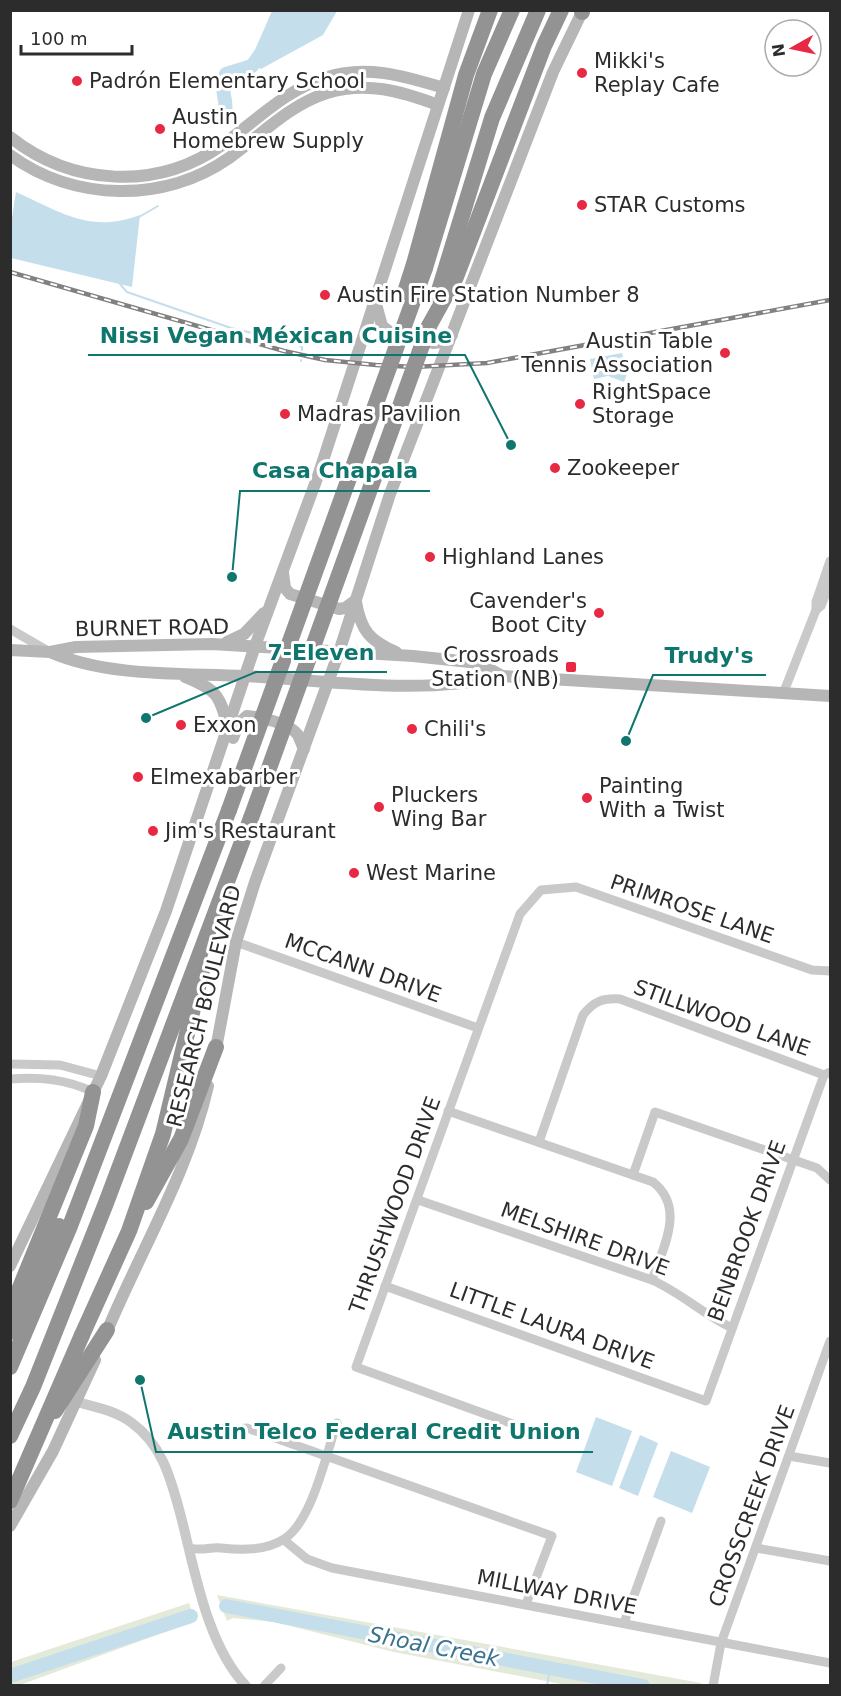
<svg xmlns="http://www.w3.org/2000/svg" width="841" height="1696" font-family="'DejaVu Sans',sans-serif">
	<rect width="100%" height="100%" fill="#fff"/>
	<g fill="#e3ead9">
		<path d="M 217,1595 L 701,1683 L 701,1685 L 571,1686 L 546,1681 L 394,1652 L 274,1622 L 233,1618 L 227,1621 Z"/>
		<path d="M 189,1603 L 195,1621 L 20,1685 L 11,1685 L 11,1663 L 14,1661 Z"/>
	</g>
	<g fill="#c4deeb">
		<path d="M 272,11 L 272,10 L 337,11 L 323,35 L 261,69 L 250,61 Z"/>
		<path d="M 16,192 C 61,212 90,234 140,215 L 132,287 L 11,258 L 11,224 Z"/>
		<path d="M 622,353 L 627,374 L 624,382 L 608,376 L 594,379 L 590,359 Z"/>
		<path d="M 596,1417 L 632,1431 L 612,1486 L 576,1472 Z"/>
		<path d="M 640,1435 L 658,1443 L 638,1496 L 619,1488 Z"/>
		<path d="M 671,1451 L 710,1467 L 692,1513 L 653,1497 Z"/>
	</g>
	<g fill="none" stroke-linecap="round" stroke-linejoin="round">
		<g stroke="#c4deeb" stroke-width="2">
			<path d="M 139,217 L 158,206"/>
			<path d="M 120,284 L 127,292 L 231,328 L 295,343 L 302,347 L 302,350"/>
			<path d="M 301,361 L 301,360"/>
			<path d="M 547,1686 L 550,1668"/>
		</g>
		<g stroke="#c4deeb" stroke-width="14">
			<path d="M 225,113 C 228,99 219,93 226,74 L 252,66 L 264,49"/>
			<path d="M 226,1606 L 643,1686"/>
			<path d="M 10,1676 L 191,1616"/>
		</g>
		<g stroke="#c9c9c9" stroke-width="9">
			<path d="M 816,610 L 821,606 L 830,583"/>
			<path d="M 10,629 L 48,651"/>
			<path d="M 783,694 L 816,610 L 816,602 L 830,561"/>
			<path d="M 236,942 L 478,1028"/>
			<path d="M 10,1064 L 60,1065 L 101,1076"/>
			<path d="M 10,1079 C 41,1077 66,1079 93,1092"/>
			<path d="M 448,1111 L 653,1182 C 686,1208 663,1248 652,1280"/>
			<path d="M 539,1142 L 583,1015 C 594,1001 603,998 620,999 L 824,1075 L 830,1072"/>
			<path d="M 633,1175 L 655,1112 L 817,1168 L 830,1180"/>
			<path d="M 418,1200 L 652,1280 C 681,1293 703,1314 732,1328"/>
			<path d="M 385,1286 L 706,1401 L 824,1075"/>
			<path d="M 229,1430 L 247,1428 L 552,1536 L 526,1604"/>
			<path d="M 529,1430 L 356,1367 L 520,914 L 541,890 L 576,887 L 812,970 L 830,971"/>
			<path d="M 789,1456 L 830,1463"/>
			<path d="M 284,1540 L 307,1559 L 332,1568 L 830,1663"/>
			<path d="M 190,1548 C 201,1551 210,1547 221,1548 C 241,1550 266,1551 284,1539 C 312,1522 326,1454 337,1423"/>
			<path d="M 756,1548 L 830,1561"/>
			<path d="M 624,1623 L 661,1521"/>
			<path d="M 264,1686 L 281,1668"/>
			<path d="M 713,1686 L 721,1643 L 830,1341"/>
		</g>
		<path stroke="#c9c9c9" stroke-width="10" d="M 77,1402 C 96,1407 116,1411 132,1423 C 161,1444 170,1476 179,1509 C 194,1564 205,1643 246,1686"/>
		<g stroke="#b6b6b6" stroke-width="12">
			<path d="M 10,137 C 72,186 157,191 222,145 C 255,122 284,91 324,78 C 365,64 404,76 444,88"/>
			<path d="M 10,155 C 74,202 165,203 229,158 C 261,135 289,105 327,93 C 366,81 401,91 438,105"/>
			<path d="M 376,304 L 382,326 L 390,332 L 433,343 L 442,342 L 452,335"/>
			<path d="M 283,573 L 285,588 L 290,594 L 339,609 L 345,608 L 356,600"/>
			<path d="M 356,602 C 361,631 370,641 396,652"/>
			<path d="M 227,642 L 244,634 L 264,613"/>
			<path d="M 10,650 L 50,652 L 76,647 L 212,644 L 413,656 L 479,663 L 502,676"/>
			<path d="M 50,652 C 107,677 182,673 244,676 C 325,680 422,696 502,676 L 830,696"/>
			<path d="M 185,677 C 217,690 220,695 228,728"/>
			<path d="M 233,738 L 239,723 L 247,716 C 260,717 290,723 298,735 C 300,739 302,745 304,749"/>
			<path d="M 215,1054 L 236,942 L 255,882 L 339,652 L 390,494 L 553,72 L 583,10"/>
			<path d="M 10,1266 L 101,1076 L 166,911 L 255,646 L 319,473 L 469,10"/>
			<path d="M 105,1336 C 139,1253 188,1174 208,1086"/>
			<path d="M 10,1526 L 53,1451 L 95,1360"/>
		</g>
		<g stroke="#939393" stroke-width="16">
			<path d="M 582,12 L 582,10"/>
			<path d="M 414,264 L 466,75 L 490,10"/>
			<path d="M 425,268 L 484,74 L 512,10"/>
			<path d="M 437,297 L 492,118 L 538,10"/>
			<path d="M 429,326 L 456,277 L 544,46 L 561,10"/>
			<path d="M 146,1202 L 181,1139 L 216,1047"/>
			<path d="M 10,1312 L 86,1126 L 93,1092"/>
			<path d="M 10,1332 L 59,1226"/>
			<path d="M 82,1335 L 129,1231 L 163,1134 L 202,971"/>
			<path d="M 10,1367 L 70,1226 L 229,810"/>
			<path d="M 55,1411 L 107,1330"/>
			<path d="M 10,1436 L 33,1387 L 106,1203 L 251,818"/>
		</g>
		<g stroke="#818181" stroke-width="4.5">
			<path id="rail" d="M 10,272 L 284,351 L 325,360 L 376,365 L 414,367 L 487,363 L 830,300"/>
		</g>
		<use href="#rail" stroke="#fff" stroke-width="2" stroke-dasharray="7" stroke-linecap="butt"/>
		<g stroke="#939393" stroke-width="16">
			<path d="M 405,292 L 414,264"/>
			<path d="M 229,810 L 425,268"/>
			<path d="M 251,818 L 429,326"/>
			<path d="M 10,1501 L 82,1335"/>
		</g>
	</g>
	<g fill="#e82943" stroke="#fff" stroke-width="2">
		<circle cx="582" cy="73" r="6"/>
		<circle cx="77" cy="81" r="6"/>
		<circle cx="160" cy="129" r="6"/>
		<circle cx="582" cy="205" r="6"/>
		<circle cx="325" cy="295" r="6"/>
		<circle cx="725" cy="353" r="6"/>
		<circle cx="580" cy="404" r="6"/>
		<circle cx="285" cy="414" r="6"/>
		<circle cx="555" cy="468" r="6"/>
		<circle cx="430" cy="557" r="6"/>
		<circle cx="599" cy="613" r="6"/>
		<rect x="565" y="661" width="12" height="12" rx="3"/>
		<circle cx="181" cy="725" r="6"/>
		<circle cx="412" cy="729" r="6"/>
		<circle cx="138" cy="777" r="6"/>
		<circle cx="587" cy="798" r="6"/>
		<circle cx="379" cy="807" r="6"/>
		<circle cx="153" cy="831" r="6"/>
		<circle cx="354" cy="873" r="6"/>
	</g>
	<g text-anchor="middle" stroke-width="6" stroke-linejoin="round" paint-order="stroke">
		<g font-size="21" fill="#2c2c2c" stroke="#fff" text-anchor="start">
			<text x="594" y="68">Mikki's<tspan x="594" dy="24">Replay Cafe</tspan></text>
			<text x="89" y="88">Padrón Elementary School</text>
			<text x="172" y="124">Austin<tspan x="172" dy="24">Homebrew Supply</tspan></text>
			<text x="594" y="212">STAR Customs</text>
			<text x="337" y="302">Austin Fire Station Number 8</text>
			<text x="713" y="348" text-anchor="end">Austin Table<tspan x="713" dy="24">Tennis Association</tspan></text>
			<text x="592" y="399">RightSpace<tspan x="592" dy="24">Storage</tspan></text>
			<text x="297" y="421">Madras Pavilion</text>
			<text x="567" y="475">Zookeeper</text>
			<text x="442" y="564">Highland Lanes</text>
			<text x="587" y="608" text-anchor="end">Cavender's<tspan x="587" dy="24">Boot City</tspan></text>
			<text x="559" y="662" text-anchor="end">Crossroads<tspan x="559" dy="24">Station (NB)</tspan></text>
			<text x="193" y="732">Exxon</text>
			<text x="424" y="736">Chili's</text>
			<text x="150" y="784">Elmexabarber</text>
			<text x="599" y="793">Painting<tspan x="599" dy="24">With a Twist</tspan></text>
			<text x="391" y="802">Pluckers<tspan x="391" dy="24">Wing Bar</tspan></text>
			<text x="165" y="838">Jim's Restaurant</text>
			<text x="366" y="880">West Marine</text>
		</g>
		<g font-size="21" fill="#2c2c2c" stroke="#fff">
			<text transform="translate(152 628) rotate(-1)" y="7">BURNET ROAD</text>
			<text transform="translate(692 909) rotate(19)" y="7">PRIMROSE LANE</text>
			<text transform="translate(363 968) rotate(20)" y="7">MCCANN DRIVE</text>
			<text transform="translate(204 1006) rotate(-76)" y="7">RESEARCH BOULEVARD</text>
			<text transform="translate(722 1018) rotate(20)" y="7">STILLWOOD LANE</text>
			<text transform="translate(395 1205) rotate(-70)" y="7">THRUSHWOOD DRIVE</text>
			<text transform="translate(747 1231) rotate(-70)" y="7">BENBROOK DRIVE</text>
			<text transform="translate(585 1239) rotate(20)" y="7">MELSHIRE DRIVE</text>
			<text transform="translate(552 1326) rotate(20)" y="7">LITTLE LAURA DRIVE</text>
			<text transform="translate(752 1506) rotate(-70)" y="7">CROSSCREEK DRIVE</text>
			<text transform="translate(557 1592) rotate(11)" y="7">MILLWAY DRIVE</text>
		</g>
		<g font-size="22" font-style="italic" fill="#39738f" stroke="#fff">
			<text transform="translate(434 1646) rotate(11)" y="8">Shoal Creek</text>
		</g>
	</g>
	<path fill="none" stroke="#0f766e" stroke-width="2" d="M511 445L465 355H88M232 577L240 491H430M146 718L256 672H387M626 741L653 675H766M140 1380L156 1452H593"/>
	<g fill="#0f766e" stroke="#fff" stroke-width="2">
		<circle cx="511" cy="445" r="6"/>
		<circle cx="232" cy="577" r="6"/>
		<circle cx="146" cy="718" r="6"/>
		<circle cx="626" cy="741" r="6"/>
		<circle cx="140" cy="1380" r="6"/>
	</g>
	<g font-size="22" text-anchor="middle" font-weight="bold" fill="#0f766e" stroke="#fff" stroke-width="6" stroke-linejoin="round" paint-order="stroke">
		<text x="276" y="343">Nissi Vegan Méxican Cuisine</text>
		<text x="335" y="478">Casa Chapala</text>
		<text x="321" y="660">7-Eleven</text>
		<text x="709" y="663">Trudy's</text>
		<text x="374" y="1439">Austin Telco Federal Credit Union</text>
	</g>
	<rect width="841" height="1696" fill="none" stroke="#2c2c2c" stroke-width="24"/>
	<g transform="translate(793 48) rotate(261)"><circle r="28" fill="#ffffff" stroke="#ababab" stroke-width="1.5"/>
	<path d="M0-4.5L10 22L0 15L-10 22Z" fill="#e82943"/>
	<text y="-9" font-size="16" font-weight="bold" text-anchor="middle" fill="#2c2c2c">N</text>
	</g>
	<path d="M21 45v9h111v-9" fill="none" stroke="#2c2c2c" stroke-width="3"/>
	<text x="30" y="45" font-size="18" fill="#2c2c2c" stroke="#ffffff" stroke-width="4.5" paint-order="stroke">100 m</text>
</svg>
